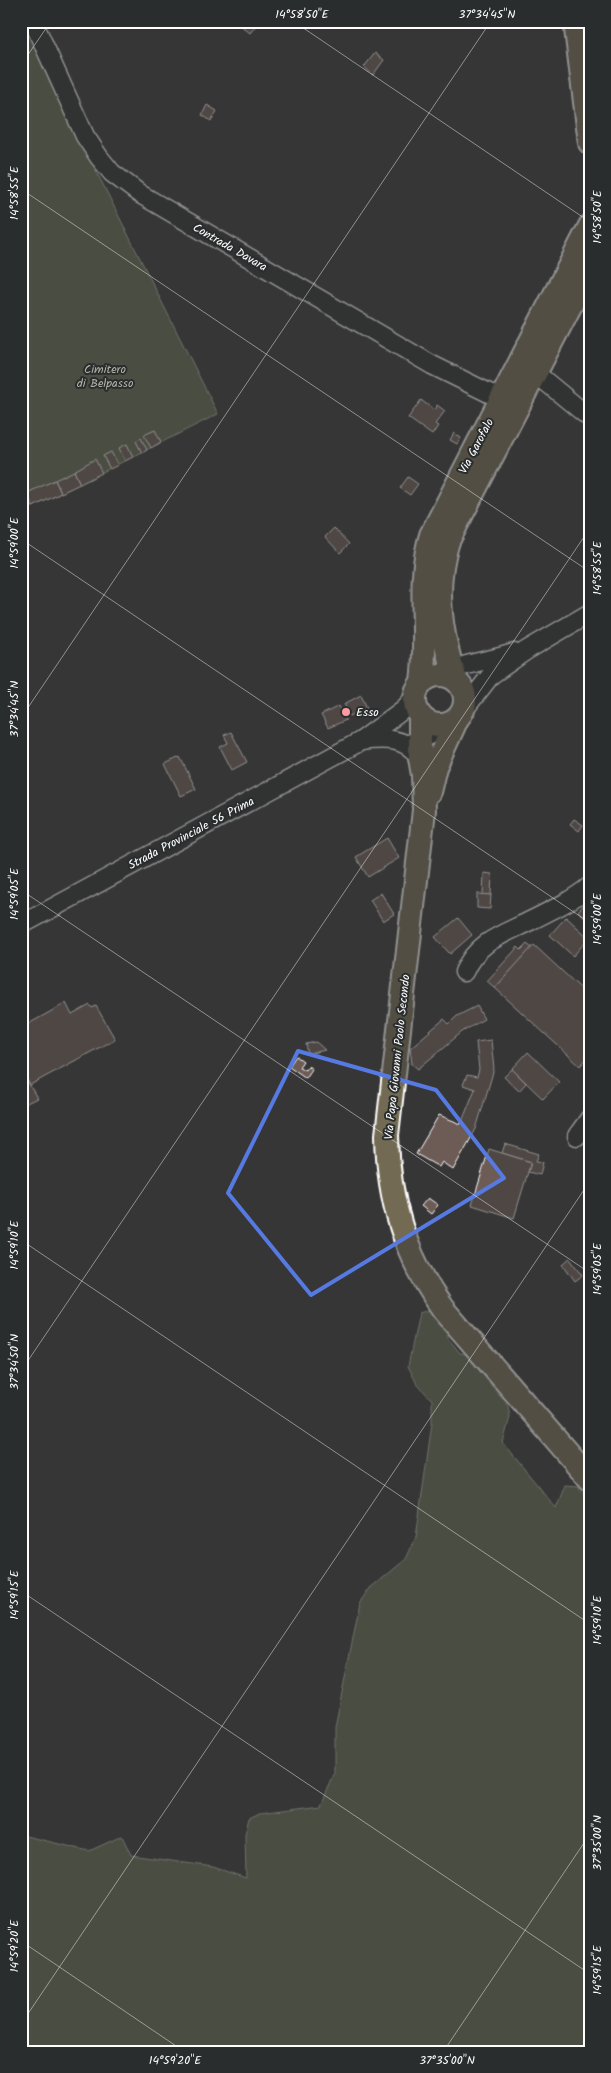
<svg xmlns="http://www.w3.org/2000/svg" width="611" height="2073" font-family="Kalam,sans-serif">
	<rect width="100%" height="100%" fill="#373636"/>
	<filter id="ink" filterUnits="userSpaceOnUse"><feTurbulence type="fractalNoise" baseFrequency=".02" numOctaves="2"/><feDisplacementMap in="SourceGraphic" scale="10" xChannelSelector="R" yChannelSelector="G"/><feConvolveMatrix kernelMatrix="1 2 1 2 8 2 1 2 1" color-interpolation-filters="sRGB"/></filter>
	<g filter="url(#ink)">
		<g fill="#636b51" stroke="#b1b5a8">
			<path d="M 21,21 L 218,414 L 21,513 Z"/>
			<path d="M 429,1310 L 435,1314 L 448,1332 L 448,1338 L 460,1353 L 466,1354 L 508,1406 L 510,1417 L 503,1443 L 556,1508 L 565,1485 L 578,1486 L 587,1497 L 586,1506 L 590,1510 L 590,2052 L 21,2052 L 21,1835 L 89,1851 L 122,1836 L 131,1855 L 213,1867 L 246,1878 L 245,1834 L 249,1818 L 260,1813 L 321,1805 L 335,1773 L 335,1727 L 360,1603 L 371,1588 L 406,1559 L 416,1537 L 432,1423 L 432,1400 L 417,1384 L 408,1366 L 419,1313 Z"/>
		</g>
		<g fill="#6d5b56" stroke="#fff">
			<path d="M 242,21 L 256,21 L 258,23 L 250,33 L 239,24 Z"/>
			<path d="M 375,53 L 384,60 L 373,75 L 364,67 Z"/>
			<path d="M 207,105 L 217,111 L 211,121 L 202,115 Z"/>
			<path d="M 421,400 L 434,410 L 437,405 L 445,411 L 435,424 L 438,426 L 432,435 L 408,418 Z"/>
			<path d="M 155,430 L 161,442 L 151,448 L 144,435 Z"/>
			<path d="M 454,433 L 461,438 L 457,444 L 450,440 Z"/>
			<path d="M 141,438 L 147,450 L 142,453 L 136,441 Z"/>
			<path d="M 127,444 L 133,457 L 125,461 L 119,448 Z"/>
			<path d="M 111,452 L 118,465 L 110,469 L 103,456 Z"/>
			<path d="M 95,459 L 102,473 L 80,484 L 74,471 Z"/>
			<path d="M 74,471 L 80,484 L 61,493 L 55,480 Z"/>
			<path d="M 408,477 L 418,484 L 410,495 L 400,488 Z"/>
			<path d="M 55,480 L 61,493 L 33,507 L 27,493 Z"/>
			<path d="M 23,495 L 30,508 L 22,513 L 21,496 Z"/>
			<path d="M 334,528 L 349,544 L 340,553 L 325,537 Z"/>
			<path d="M 361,695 L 367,708 L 350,716 L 344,704 Z"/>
			<path d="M 339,706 L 346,720 L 328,728 L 321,715 Z"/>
			<path d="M 231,732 L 247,762 L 232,770 L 220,747 L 228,743 L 224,735 Z"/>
			<path d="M 180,757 L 196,789 L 181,796 L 165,764 Z"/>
			<path d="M 574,819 L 583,825 L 579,831 L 570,824 Z"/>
			<path d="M 387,838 L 399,858 L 368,877 L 356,857 Z"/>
			<path d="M 484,873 L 492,874 L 491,895 L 483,895 Z"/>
			<path d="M 381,893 L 394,914 L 383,921 L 370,900 Z"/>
			<path d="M 477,894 L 491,895 L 490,909 L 477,908 Z"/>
			<path d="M 590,899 L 590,922 L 578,911 Z"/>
			<path d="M 566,917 L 589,938 L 573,956 L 550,935 Z"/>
			<path d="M 458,918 L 472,935 L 450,954 L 435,937 Z"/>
			<path d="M 527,944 L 532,948 L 495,988 L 487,981 L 518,947 L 521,950 Z"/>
			<path d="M 534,945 L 590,997 L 590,1055 L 580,1066 L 495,988 Z"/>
			<path d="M 66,1003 L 72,1015 L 90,1005 L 92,1008 L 96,1006 L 115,1039 L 30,1085 L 21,1070 L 21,1028 Z"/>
			<path d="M 477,1006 L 484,1019 L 462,1032 L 418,1069 L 412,1064 L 410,1048 L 444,1019 L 449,1024 L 457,1016 Z"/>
			<path d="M 491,1040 L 494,1069 L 476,1129 L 453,1170 L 442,1162 L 439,1167 L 416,1154 L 439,1115 L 461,1124 L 475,1089 L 463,1085 L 467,1075 L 477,1077 L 479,1070 L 476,1042 Z"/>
			<path d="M 316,1042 L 325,1050 L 308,1054 L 306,1044 Z"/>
			<path d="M 528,1052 L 559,1082 L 543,1099 L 512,1069 Z"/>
			<path d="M 296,1056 L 303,1061 L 299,1067 L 305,1070 L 308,1066 L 312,1069 L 306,1078 L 289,1066 Z"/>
			<path d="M 512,1069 L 526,1083 L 519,1091 L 504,1077 Z"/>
			<path d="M 21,1070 L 37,1098 L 21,1106 Z"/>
			<path d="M 505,1144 L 539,1154 L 536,1161 L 543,1162 L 540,1175 L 528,1172 L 531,1162 L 502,1153 Z"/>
			<path d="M 489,1149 L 531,1162 L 514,1218 L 472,1205 Z"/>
			<path d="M 428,1198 L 438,1205 L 431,1214 L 421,1206 Z"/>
			<path d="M 570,1258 L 583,1275 L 575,1281 L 563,1264 Z"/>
		</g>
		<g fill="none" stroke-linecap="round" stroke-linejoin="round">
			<g stroke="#fff" stroke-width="21">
				<g id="minor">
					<path d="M 33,21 L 85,136 L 99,157 L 112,173 L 140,194 L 432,365 L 501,399"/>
					<path d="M 534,372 L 590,418"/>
					<path d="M 442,674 C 464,663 490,661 514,653"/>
					<path d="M 463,711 L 491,675 L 527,650 L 590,613"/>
					<path d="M 361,741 C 384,738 406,737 420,758"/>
					<path d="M 411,743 L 421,740 L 448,724"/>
					<path d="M 21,925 L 361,741 L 404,709 L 414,698"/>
					<path d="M 464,972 C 477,941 504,934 532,920 C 552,910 573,900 590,886"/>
					<path d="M 577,1136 L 590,1118"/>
				</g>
			</g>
			<g stroke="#fff" stroke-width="26">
				<g id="major">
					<path d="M 575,21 L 590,143"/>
					<circle cx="440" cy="700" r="25"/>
					<path d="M 456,680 C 441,636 433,587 448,541 L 590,268"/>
					<path d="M 422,681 C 429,632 416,583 431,535 L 590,226"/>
					<path d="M 420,716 L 420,758 L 423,775 L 424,810 L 387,1135 C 388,1200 405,1256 443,1309 L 590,1479"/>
					<path d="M 429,792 L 435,767 L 457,719"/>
				</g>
			</g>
			<use href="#minor" stroke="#2a2d2e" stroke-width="18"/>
			<use href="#major" stroke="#736b52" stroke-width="22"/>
		</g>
	</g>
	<path d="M0 0H611V2073H0ZM 298,1051 L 436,1090 L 504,1178 L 311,1295 L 228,1193 Z" fill="#373636" fill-opacity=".55" fill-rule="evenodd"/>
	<path fill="none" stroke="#567ae2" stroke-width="4" stroke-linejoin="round" d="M 298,1051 L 436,1090 L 504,1178 L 311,1295 L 228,1193 Z"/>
	<path fill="none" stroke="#fff" stroke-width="1" stroke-opacity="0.45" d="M 293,21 L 590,222M 21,65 L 51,21M 21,189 L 590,572M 21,539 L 590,923M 21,718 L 491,21M 21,890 L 590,1273M 21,1240 L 590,1624M 21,1371 L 590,528M 21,1591 L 590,1974M 21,1941 L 185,2052M 21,2024 L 590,1181M 443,2052 L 590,1834"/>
	<circle fill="#ff9aa2" stroke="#2a2d2e" stroke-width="2" cx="346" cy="712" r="5"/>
	<g text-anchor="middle" stroke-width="4" stroke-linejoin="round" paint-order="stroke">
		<g font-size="12" fill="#fff" stroke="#2a2d2e">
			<text transform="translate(230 247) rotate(30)" y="4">Contrada Davara</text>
			<text transform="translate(476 446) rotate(-62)" y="4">Via Garofalo</text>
			<text transform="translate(191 833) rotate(-28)" y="4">Strada Provinciale 56 Prima</text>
			<text transform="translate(397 1057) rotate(-84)" y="4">Via Papa Giovanni Paolo Secondo</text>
		</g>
		<g font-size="12" fill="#b1b5a8" stroke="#2a2d2e">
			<text x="105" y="373">Cimitero<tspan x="105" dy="14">di Belpasso</tspan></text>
		</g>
		<g font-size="12" fill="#fff" stroke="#2a2d2e" text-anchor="start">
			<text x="356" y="716">Esso</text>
		</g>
	</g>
	<rect width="611" height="2073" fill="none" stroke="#2a2d2e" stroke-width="55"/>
	<rect x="28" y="28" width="556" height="2018" fill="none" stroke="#fff" stroke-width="2"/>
	<g font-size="12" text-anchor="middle" fill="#fff">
		<text x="302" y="18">14°58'50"E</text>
		<text x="487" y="18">37°34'45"N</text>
		<text transform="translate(14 193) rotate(-90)" y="4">14°58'55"E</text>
		<text transform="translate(597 217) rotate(-90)" y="4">14°58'50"E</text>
		<text transform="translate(14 543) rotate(-90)" y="4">14°59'00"E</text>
		<text transform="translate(597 568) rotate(-90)" y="4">14°58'55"E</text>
		<text transform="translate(14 709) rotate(-90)" y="4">37°34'45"N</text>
		<text transform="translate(14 894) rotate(-90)" y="4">14°59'05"E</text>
		<text transform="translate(597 919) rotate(-90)" y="4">14°59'00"E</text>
		<text transform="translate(14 1245) rotate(-90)" y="4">14°59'10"E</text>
		<text transform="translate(597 1269) rotate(-90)" y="4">14°59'05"E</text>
		<text transform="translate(14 1362) rotate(-90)" y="4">37°34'50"N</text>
		<text transform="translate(14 1595) rotate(-90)" y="4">14°59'15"E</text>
		<text transform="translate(597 1620) rotate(-90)" y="4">14°59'10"E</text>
		<text transform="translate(597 1843) rotate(-90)" y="4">37°35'00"N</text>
		<text transform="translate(14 1946) rotate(-90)" y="4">14°59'20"E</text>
		<text transform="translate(597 1970) rotate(-90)" y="4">14°59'15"E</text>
		<text x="175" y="2064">14°59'20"E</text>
		<text x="447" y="2064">37°35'00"N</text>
	</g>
</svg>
